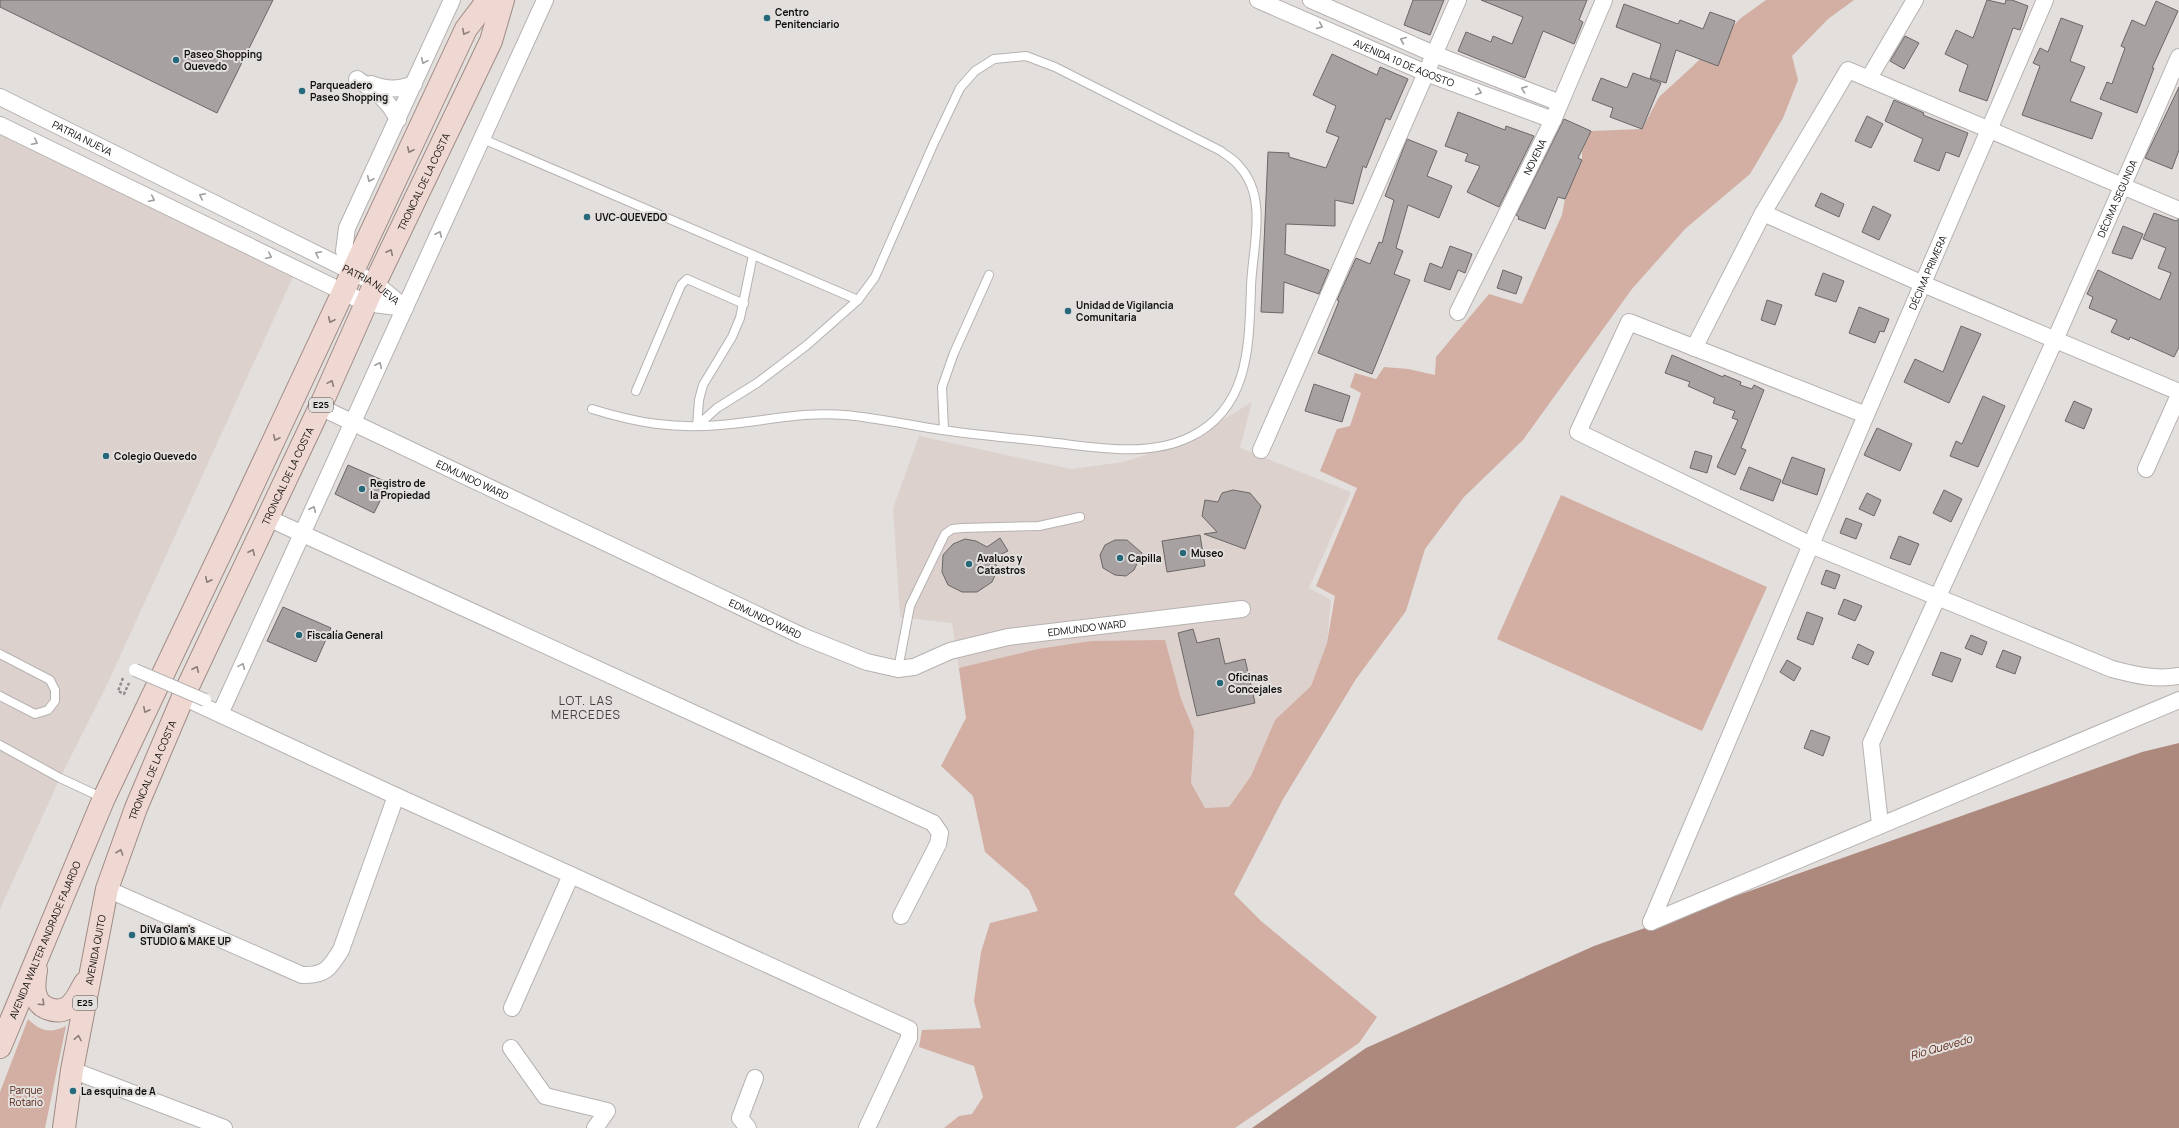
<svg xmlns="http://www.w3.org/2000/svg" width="2179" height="1128" font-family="Manrope,sans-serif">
	<rect width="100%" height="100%" fill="#e3dfdd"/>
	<g fill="#ddd1cd">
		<path d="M 0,135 L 293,277 L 106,687 L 60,778 L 0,909 Z"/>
		<path d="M 1252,402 L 1240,448 L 1351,492 L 1309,588 L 1331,600 L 1327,643 L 1311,686 L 1275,720 L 1251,776 L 1229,807 L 1193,821 L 966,718 L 952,623 L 900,617 L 893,508 L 919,436 L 1071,469 L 1123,462 L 1174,446 L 1209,428 Z"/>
	</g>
	<g fill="#d2aea3">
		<path d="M 1766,0 L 1854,0 L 1828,19 L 1792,56 L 1798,80 L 1783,118 L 1750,174 L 1685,229 L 1632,289 L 1523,440 L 1464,497 L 1425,549 L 1406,611 L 1356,679 L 1282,801 L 1234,894 L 1261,921 L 1377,1017 L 1359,1043 L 1235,1128 L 944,1128 L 959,1116 L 972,1114 L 983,1097 L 974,1066 L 919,1047 L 922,1030 L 981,1028 L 974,1001 L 981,952 L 990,923 L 1038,911 L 1029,890 L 985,852 L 973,796 L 941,766 L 966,718 L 959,668 L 1038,649 L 1091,641 L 1165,640 L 1181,699 L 1194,731 L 1191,783 L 1205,808 L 1229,807 L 1251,776 L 1275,720 L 1311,686 L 1327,643 L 1335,596 L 1316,586 L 1357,488 L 1320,471 L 1337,429 L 1350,426 L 1361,393 L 1350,387 L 1355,373 L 1376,379 L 1384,367 L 1408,369 L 1435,375 L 1436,357 L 1489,294 L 1522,304 L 1562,215 L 1565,199 L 1582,160 L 1582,151 L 1591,131 L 1642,129 L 1659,97 L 1693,66 L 1741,18 Z"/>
		<path d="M 1561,495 L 1767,587 L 1702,731 L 1497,639 Z"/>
		<path d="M 28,1019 C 40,1031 50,1034 66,1026 L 45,1128 L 0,1128 L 0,1092 Z"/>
	</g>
	<path fill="#ad887d" d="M 2179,743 L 2179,1128 L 1252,1128 L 1366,1048 L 1594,946 L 2142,752 Z"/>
	<g fill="#a7a2a1" stroke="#6b6766">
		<path d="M 0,0 L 273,0 L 217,113 L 0,7 Z"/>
		<path d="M 1413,0 L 1444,0 L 1430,35 L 1404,25 Z"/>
		<path d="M 1481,0 L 1587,0 L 1579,20 L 1583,22 L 1574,44 L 1543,31 L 1525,78 L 1458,51 L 1466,32 L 1491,42 L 1493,36 L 1512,44 L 1523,17 Z"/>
		<path d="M 1987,0 L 2005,4 L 2006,0 L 2012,0 L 2028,6 L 2020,30 L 2013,28 L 1987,101 L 1959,91 L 1968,65 L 1945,54 L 1956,30 L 1973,38 Z"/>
		<path d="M 2156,1 L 2178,11 L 2152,68 L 2154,68 L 2137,113 L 2100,99 L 2107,82 L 2112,84 L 2125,48 L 2121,46 L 2132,20 L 2145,26 Z"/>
		<path d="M 1624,4 L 1678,24 L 1680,20 L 1703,29 L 1710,12 L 1735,21 L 1718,66 L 1676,50 L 1666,83 L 1650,78 L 1661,44 L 1616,27 Z"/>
		<path d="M 2061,18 L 2083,26 L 2070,61 L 2085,67 L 2070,101 L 2102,113 L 2092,139 L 2022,115 L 2040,66 L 2033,63 L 2040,48 L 2048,52 Z"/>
		<path d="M 1905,36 L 1919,43 L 1904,69 L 1890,61 Z"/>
		<path d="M 1332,54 L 1377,75 L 1380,67 L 1408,79 L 1390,120 L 1386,118 L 1366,168 L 1363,166 L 1353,204 L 1335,200 L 1335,226 L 1286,224 L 1285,254 L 1329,270 L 1319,294 L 1284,282 L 1283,313 L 1261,312 L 1268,152 L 1289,153 L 1289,157 L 1326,168 L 1339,137 L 1326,132 L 1336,106 L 1313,95 Z"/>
		<path d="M 1633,73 L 1661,83 L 1642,129 L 1610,117 L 1613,108 L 1592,100 L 1601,78 L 1627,88 Z"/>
		<path d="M 2179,87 L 2179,150 L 2172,169 L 2145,158 Z"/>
		<path d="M 1894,100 L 1924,113 L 1923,115 L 1968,133 L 1959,157 L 1946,152 L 1939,171 L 1914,161 L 1923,139 L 1885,121 Z"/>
		<path d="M 1458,112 L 1505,130 L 1506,126 L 1534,136 L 1499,207 L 1467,192 L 1480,166 L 1465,161 L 1468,154 L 1445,146 Z"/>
		<path d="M 1867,116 L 1883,124 L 1871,148 L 1855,141 Z"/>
		<path d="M 1564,119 L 1591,131 L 1578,158 L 1582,160 L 1565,199 L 1558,197 L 1545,229 L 1518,219 L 1519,217 L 1516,215 Z"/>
		<path d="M 1407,139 L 1437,151 L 1427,176 L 1452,186 L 1439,218 L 1408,205 L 1396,248 L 1403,251 L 1394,274 L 1410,280 L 1372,374 L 1318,353 L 1339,301 L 1337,300 L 1356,258 L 1370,264 L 1379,242 L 1382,243 L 1394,200 L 1385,196 Z"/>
		<path d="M 1821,193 L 1844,204 L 1839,217 L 1815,206 Z"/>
		<path d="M 1873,206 L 1891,215 L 1879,240 L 1862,232 Z"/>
		<path d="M 2154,213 L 2176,221 L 2179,219 L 2179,347 L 2174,357 L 2130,337 L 2129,340 L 2111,332 L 2117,320 L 2089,308 L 2093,297 L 2087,294 L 2098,270 L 2160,300 L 2171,273 L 2158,268 L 2166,248 L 2143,239 Z"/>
		<path d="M 2123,226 L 2143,234 L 2132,259 L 2112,253 Z"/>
		<path d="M 1450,246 L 1472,254 L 1465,273 L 1458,270 L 1450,290 L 1424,281 L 1430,263 L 1442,268 Z"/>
		<path d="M 1503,270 L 1522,277 L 1516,294 L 1497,288 Z"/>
		<path d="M 1823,273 L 1844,281 L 1836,302 L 1815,295 Z"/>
		<path d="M 1767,300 L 1782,305 L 1775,325 L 1761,320 Z"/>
		<path d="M 1859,307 L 1889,319 L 1884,332 L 1880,331 L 1875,343 L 1849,333 Z"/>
		<path d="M 1961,326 L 1981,334 L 1949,403 L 1904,382 L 1915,359 L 1943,372 Z"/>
		<path d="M 1672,355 L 1723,377 L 1724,375 L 1741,382 L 1740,385 L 1752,389 L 1754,385 L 1764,390 L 1741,448 L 1746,450 L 1735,475 L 1717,467 L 1738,420 L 1732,418 L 1735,411 L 1713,403 L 1715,398 L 1688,386 L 1690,382 L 1665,373 Z"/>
		<path d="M 1314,384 L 1350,396 L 1342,422 L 1305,411 Z"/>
		<path d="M 1983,396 L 2005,406 L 1978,467 L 1950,456 L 1956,441 L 1962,444 Z"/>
		<path d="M 2074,401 L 2092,409 L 2084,429 L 2065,421 Z"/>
		<path d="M 1877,428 L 1912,444 L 1900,471 L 1864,455 Z"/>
		<path d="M 1695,451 L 1712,456 L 1707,473 L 1690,468 Z"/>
		<path d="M 1792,457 L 1825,469 L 1817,495 L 1782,483 Z"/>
		<path d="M 348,465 L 389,483 L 374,513 L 335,494 Z"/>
		<path d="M 1749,467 L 1781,480 L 1773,501 L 1740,489 Z"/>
		<path d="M 1233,490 L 1250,493 L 1261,506 L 1245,549 L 1204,534 L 1217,532 L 1202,516 L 1205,500 L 1218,502 L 1222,493 Z"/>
		<path d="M 1944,490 L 1962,499 L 1951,522 L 1933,513 Z"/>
		<path d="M 1867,493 L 1881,500 L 1874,516 L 1859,509 Z"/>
		<path d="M 1846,518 L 1862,524 L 1856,539 L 1840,533 Z"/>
		<path d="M 1200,535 L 1205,566 L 1167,572 L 1162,541 Z"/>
		<path d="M 1899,536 L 1919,544 L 1910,565 L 1890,558 Z"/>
		<path d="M 1000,538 L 1008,551 L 995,557 L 997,571 L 992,582 L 977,592 L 962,592 L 948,585 L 942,572 L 943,555 L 953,544 L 965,539 L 976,541 L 987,547 Z"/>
		<path d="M 1115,540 L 1127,540 L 1142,553 L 1134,570 L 1126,576 L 1115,575 L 1103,568 L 1100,555 L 1105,545 Z"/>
		<path d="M 1826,570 L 1840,575 L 1835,589 L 1821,584 Z"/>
		<path d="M 1844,599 L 1862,606 L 1855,621 L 1838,614 Z"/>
		<path d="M 283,607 L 331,628 L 316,662 L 267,641 Z"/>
		<path d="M 1807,612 L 1823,618 L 1813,645 L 1797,639 Z"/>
		<path d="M 1193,629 L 1197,643 L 1219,638 L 1225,664 L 1245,659 L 1255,703 L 1197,716 L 1178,633 Z"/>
		<path d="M 1971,635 L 1987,642 L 1982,655 L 1965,648 Z"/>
		<path d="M 1858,644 L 1874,652 L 1868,665 L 1852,658 Z"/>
		<path d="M 2003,650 L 2021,657 L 2015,674 L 1996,667 Z"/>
		<path d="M 1941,652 L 1961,659 L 1952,682 L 1932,675 Z"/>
		<path d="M 1787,660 L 1801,668 L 1794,681 L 1780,672 Z"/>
		<path d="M 1811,730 L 1830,737 L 1823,756 L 1804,748 Z"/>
	</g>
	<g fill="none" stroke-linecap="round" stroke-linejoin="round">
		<g stroke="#b6b2b1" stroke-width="10">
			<g id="service">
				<path d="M 483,139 L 858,300"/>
				<path d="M 636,391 L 681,285 L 687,279 L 744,304"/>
				<path d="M 592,409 C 637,423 673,429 720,425 C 763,422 801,411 845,415 C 877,418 910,425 942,430 C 977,435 1013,438 1048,442 C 1094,447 1147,458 1190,437 C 1250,408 1249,344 1251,287 C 1252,248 1269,198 1239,166 C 1235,160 1227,156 1221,151 L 1055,67 L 1026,56 L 994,59 L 975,71 L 960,88 L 933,145 L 875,277 L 858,300 L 807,345 L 757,383 L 717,408 L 697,426"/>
				<path d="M 697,426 L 699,400 L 703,385 L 732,337 L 740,318 L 753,255"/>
				<path d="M 944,430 L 942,387 L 954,353 L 989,275"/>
				<path d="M 0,654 L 50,680 L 55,690 L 55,701 L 48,710 L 35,714 L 0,696"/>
				<path d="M 898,669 L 910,606 L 945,534 L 952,529 L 962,528 L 1039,526 L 1080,517"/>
				<path d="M 0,745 L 60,778 L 103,798"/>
			</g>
		</g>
		<g stroke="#b6b2b1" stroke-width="18">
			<g id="minor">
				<path id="s1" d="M 1258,0 L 1426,73 L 1553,120"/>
				<path d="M 1311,0 L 1434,54 L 1560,103"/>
				<path d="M 1869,78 L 1915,0"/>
				<path d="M 357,79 C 375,91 389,100 398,120"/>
				<path d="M 371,84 C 387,90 398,90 414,84"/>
				<path id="s2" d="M 0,97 L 375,283 L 405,308"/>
				<path d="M 0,125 L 366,303 L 405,308"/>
				<path d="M 1763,213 L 1923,284 L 2179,392"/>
				<path d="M 353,272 L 344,251 L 347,228 L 452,0"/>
				<path id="s3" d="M 1458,312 L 1553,120 L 1604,0"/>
				<path d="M 1694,348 L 1763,213 L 1848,70 L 2179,210"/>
				<path id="s4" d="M 320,407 L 802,636 L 867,662 L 898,669 L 914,667 L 950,651 L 1008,637 L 1242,609"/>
				<path d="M 1866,415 L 1629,322 L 1578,432 L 1811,545 L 2112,669 C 2135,675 2155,680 2179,676"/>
				<path d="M 1261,450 L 1458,0"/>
				<path d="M 2146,469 L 2179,395"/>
				<path d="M 268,518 L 933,823 L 940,833 L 938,844 L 901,916"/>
				<path d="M 183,697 L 396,796"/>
				<path d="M 220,714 L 545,0"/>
				<path id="s5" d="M 1880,824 L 1871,743 L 2055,340 L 2179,57"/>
				<path d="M 571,875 L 909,1029 L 909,1038 L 867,1128"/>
				<path d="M 107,889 L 302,975 C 325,976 330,968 341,950 L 396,796 L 571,875 L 512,1008"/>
				<path id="s6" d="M 1651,922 L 1866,415 L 2045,0"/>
				<path d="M 1651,922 L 2179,700"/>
				<path d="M 511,1048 L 545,1096 L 607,1111 L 595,1128"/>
				<path d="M 72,1070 L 224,1128"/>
				<path d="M 748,1128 L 740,1118 L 755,1078"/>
			</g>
		</g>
		<g stroke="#9f8b85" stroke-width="24">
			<g id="trunk">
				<path d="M 36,970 C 35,977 33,989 36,996 C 39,1008 56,1014 67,1008 C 76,1003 80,991 85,983"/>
				<path id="s7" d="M 0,1047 L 104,798 L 243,506 L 466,29 L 488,0"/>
				<path id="s8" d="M 64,1128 L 72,1070 L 107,889 L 136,808 L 183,697 L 320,407 L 375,283 L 491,41 L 503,0"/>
			</g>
		</g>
		<path stroke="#8f8c8b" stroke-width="2.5" stroke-dasharray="3 2" stroke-linecap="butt" d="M 123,678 L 118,691 L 124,694 L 129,683"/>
		<use href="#service" stroke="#fff" stroke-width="8"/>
		<use href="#minor" stroke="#fff" stroke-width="16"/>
		<use href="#trunk" stroke="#f0d8d2" stroke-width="22"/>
		<g stroke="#b6b2b1" stroke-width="14" stroke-linecap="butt">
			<path id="pedestrian-bridge" d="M 135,670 L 205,700"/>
		</g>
		<use href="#pedestrian-bridge" stroke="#fff" stroke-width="12"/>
	</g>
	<defs><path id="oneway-chevron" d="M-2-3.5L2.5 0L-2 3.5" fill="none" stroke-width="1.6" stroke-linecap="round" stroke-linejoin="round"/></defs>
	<g stroke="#9f9f9e">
		<use href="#oneway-chevron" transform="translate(1320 26) rotate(24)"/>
		<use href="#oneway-chevron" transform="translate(1403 40) rotate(-157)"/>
		<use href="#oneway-chevron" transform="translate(424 61) rotate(114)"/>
		<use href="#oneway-chevron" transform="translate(1524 89) rotate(-159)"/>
		<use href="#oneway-chevron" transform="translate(1479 92) rotate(20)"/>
		<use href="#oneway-chevron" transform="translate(35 142) rotate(26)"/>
		<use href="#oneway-chevron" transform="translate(370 179) rotate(115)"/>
		<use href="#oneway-chevron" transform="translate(202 196) rotate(-154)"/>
		<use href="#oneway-chevron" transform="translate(152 199) rotate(26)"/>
		<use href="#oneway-chevron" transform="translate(439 234) rotate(-65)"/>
		<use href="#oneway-chevron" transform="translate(318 254) rotate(-153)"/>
		<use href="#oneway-chevron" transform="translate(269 256) rotate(26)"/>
		<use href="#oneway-chevron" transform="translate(379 365) rotate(-65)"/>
		<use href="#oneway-chevron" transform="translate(313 509) rotate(-65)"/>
		<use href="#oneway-chevron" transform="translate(242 666) rotate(-66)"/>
	</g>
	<g stroke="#8b7d79">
		<use href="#oneway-chevron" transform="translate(465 32) rotate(118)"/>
		<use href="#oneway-chevron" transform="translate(410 150) rotate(115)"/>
		<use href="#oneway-chevron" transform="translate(390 252) rotate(-64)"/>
		<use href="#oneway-chevron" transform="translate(331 320) rotate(115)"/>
		<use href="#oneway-chevron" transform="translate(331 383) rotate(-66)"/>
		<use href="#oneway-chevron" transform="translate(276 438) rotate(115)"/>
		<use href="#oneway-chevron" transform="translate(252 552) rotate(-65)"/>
		<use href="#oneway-chevron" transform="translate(208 580) rotate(116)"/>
		<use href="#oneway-chevron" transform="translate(196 669) rotate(-65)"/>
		<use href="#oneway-chevron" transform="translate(146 710) rotate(116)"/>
		<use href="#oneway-chevron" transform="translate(120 852) rotate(-71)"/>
		<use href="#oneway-chevron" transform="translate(42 1003) rotate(43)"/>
		<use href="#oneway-chevron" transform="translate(78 1038) rotate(-79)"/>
	</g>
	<g fill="#25697a" stroke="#e3dfdd" stroke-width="1.5">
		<circle cx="767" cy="18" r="4"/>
		<circle cx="176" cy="60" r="4"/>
		<circle cx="302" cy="91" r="4"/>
		<circle cx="587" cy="217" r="4"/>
		<circle cx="1068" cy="311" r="4"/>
		<circle cx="106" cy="456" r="4"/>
		<circle cx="362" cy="489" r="4"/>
		<circle cx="1183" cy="553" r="4"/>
		<circle cx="1120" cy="558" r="4"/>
		<circle cx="969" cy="564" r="4"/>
		<circle cx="299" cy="635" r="4"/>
		<circle cx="1220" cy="683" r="4"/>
		<circle cx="132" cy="935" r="4"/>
		<circle cx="73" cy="1091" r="4"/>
	</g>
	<g text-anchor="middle" stroke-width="4" stroke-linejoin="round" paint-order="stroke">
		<g fill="#e3dfdd" stroke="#4f4d4b" stroke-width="1">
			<rect x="309" y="398" width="24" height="14" rx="3"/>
			<rect x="73" y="996" width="24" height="14" rx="3"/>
		</g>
		<g font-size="9" font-weight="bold" fill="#0f0e0d">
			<text x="321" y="408">E25</text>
			<text x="85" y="1006">E25</text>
		</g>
		<g font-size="10" font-weight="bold" fill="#0f0e0d" stroke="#e3dfdd" text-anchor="start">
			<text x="775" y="16">Centro<tspan x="775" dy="12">Penitenciario</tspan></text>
			<text x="184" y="58">Paseo Shopping<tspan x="184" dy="12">Quevedo</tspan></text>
			<text x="310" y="89">Parqueadero<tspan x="310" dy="12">Paseo Shopping</tspan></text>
			<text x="595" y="221">UVC-QUEVEDO</text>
			<text x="1076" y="309">Unidad de Vigilancia<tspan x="1076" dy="12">Comunitaria</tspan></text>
			<text x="114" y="460">Colegio Quevedo</text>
			<text x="370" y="487">Registro de<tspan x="370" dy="12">la Propiedad</tspan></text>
			<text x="1191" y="557">Museo</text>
			<text x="977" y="562">Avaluos y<tspan x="977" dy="12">Catastros</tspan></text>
			<text x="1128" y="562">Capilla</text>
			<text x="307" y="639">Fiscalía General</text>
			<text x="1228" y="681">Oficinas<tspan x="1228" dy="12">Concejales</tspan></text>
			<text x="140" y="933">DiVa Glam's<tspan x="140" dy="12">STUDIO &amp; MAKE UP</tspan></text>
			<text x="81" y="1095">La esquina de A</text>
		</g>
		<g font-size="10" fill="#0f0e0d" stroke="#e3dfdd">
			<text dy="4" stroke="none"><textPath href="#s1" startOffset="159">AVENIDA 10 DE AGOSTO</textPath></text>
			<text dy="4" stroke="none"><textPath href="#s2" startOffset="92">PATRIA NUEVA</textPath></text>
			<text dy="4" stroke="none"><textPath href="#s3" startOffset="173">NOVENA</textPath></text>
			<text dy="4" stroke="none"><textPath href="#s8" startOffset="1018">TRONCAL DE LA COSTA</textPath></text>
			<text dy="4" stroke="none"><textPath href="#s5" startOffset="679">DÉCIMA SEGUNDA</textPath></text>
			<text dy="4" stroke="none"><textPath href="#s6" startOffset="706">DÉCIMA PRIMERA</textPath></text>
			<text dy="4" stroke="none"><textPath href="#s2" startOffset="416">PATRIA NUEVA</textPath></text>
			<text dy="4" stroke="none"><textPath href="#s8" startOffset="694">TRONCAL DE LA COSTA</textPath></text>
			<text dy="4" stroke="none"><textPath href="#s4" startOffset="169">EDMUNDO WARD</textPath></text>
			<text dy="4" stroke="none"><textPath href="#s4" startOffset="493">EDMUNDO WARD</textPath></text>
			<text dy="4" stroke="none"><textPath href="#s4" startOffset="830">EDMUNDO WARD</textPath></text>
			<text dy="4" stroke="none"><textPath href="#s8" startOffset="370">TRONCAL DE LA COSTA</textPath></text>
			<text dy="4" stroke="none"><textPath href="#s7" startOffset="116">AVENIDA WALTER ANDRADE FAJARDO</textPath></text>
			<text dy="4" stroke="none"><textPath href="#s8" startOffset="181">AVENIDA QUITO</textPath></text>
		</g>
		<g font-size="10" fill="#542213" stroke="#e3dfdd">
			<text x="26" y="1094">Parque<tspan x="26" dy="12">Rotario</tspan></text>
		</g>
		<g font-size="11" font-style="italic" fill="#5e2c1c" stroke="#e3dfdd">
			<text transform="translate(1941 1047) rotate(-16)" y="4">Río Quevedo</text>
		</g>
		<g font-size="12" letter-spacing="1" fill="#44403f" stroke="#e3dfdd">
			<text x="586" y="705">LOT. LAS<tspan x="586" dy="14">MERCEDES</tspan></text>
		</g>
	</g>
</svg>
